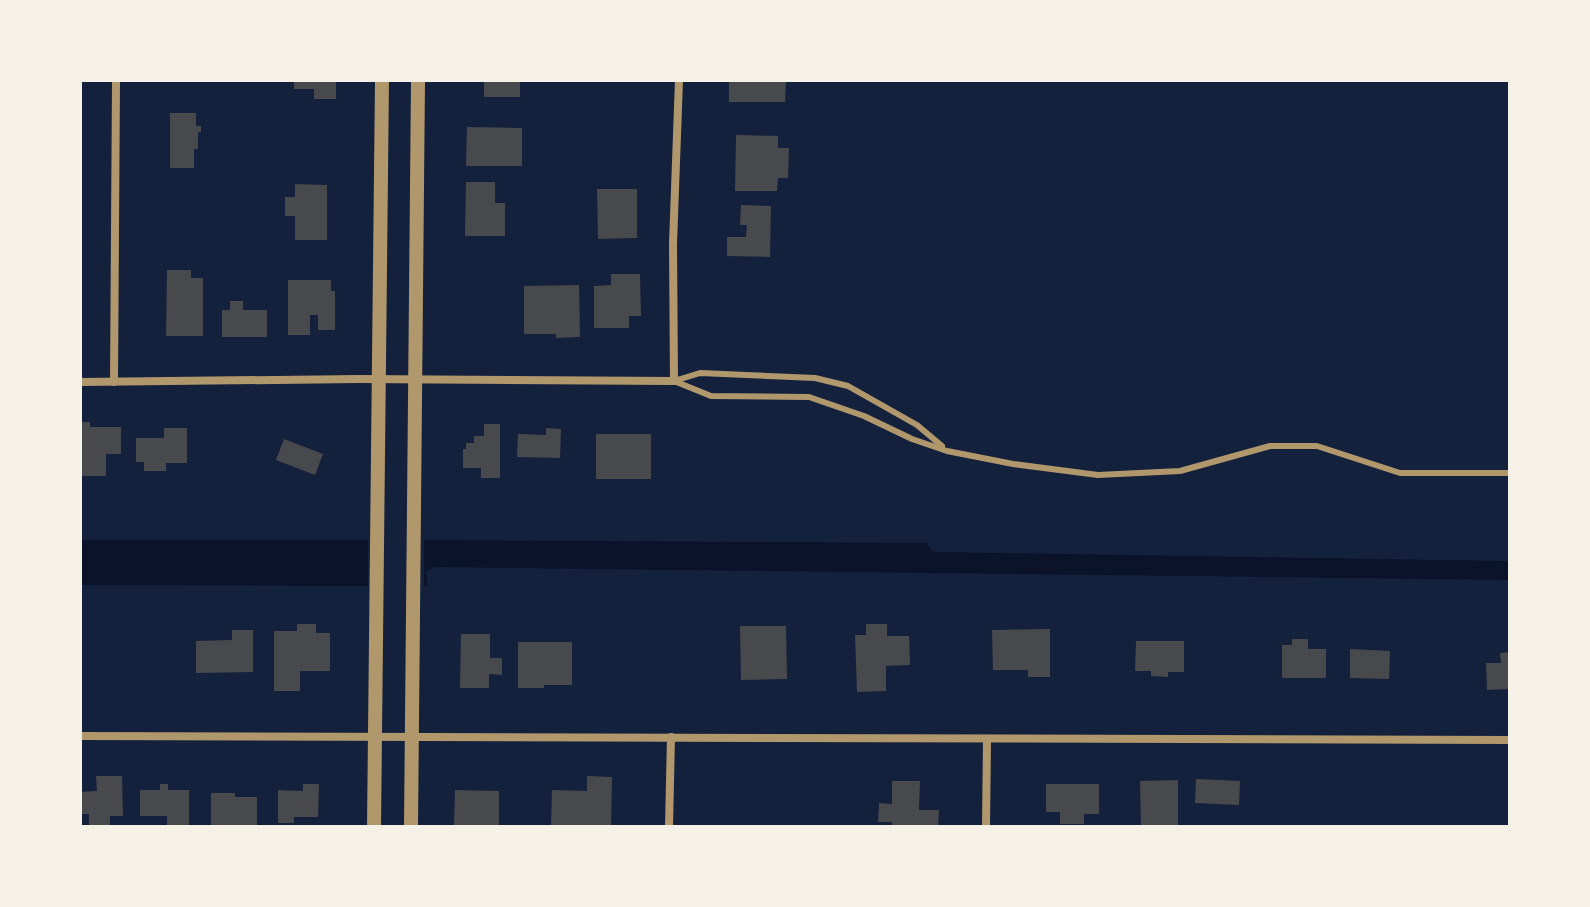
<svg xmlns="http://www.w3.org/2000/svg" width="1590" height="907" font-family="Quicksand,sans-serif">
	<rect width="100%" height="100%" fill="#14213d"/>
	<g fill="#0b132b">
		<path d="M 80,540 L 368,540 L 368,586 L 80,585 Z"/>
		<path d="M 424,540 L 927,543 L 931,550 L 936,552 L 1510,561 L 1510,580 L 434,567 L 426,572 L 428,586 L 424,586 Z"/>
	</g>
	<g fill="#48494c">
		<path d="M 294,80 L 336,80 L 336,99 L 314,99 L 314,89 L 294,89 Z"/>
		<rect x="484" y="80" width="36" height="17"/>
		<path d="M 729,80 L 786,80 L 785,102 L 729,102 Z"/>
		<path d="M 170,113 L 196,113 L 196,126 L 201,126 L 201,132 L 198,132 L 198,149 L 194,149 L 194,168 L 170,168 Z"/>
		<path d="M 467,127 L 522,128 L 522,166 L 466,166 Z"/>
		<path d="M 736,135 L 778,136 L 778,148 L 789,148 L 788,178 L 778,178 L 777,191 L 735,191 Z"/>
		<path d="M 466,182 L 495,182 L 495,203 L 505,203 L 505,236 L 465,236 Z"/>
		<path d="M 295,184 L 327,185 L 327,240 L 295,240 L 295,216 L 285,216 L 285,197 L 295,197 Z"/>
		<path d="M 597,189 L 637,189 L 637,238 L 598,239 Z"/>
		<path d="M 741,205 L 771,206 L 770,257 L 727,256 L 727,237 L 746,237 L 747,225 L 740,225 Z"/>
		<path d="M 167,270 L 191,270 L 191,278 L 203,278 L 203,336 L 166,336 Z"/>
		<path d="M 611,274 L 640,274 L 641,316 L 629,316 L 629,328 L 594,328 L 594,286 L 611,285 Z"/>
		<path d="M 288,280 L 331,280 L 331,291 L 335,291 L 335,330 L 318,330 L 318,315 L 310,315 L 310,335 L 288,335 Z"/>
		<path d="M 579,285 L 580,337 L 556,338 L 556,334 L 524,334 L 524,286 Z"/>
		<path d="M 230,301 L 243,301 L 243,310 L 267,310 L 267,337 L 222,337 L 222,310 L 230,310 Z"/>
		<path d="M 80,422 L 90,422 L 90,427 L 121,427 L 121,454 L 106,454 L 106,476 L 80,476 Z"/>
		<path d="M 484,424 L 500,424 L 500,478 L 481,478 L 481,468 L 463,468 L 463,449 L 466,449 L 466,443 L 474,443 L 474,436 L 484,436 Z"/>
		<path d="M 164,428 L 187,428 L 187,463 L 166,463 L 166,471 L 144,471 L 144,462 L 136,462 L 136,438 L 164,438 Z"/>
		<path d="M 546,428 L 561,429 L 560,458 L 517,457 L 518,434 L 546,435 Z"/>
		<rect x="596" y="434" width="55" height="45"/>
		<path d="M 284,439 L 323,454 L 315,475 L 276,460 Z"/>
		<path d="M 297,624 L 316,624 L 316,633 L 330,633 L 330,671 L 300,671 L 300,691 L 274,691 L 274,631 L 297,631 Z"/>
		<path d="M 866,624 L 887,624 L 887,636 L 909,636 L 910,665 L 886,666 L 886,691 L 857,692 L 855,635 L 866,635 Z"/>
		<path d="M 740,626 L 786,626 L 787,679 L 741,680 Z"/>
		<path d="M 1050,629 L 1050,677 L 1028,677 L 1028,670 L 993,670 L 992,630 Z"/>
		<path d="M 232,630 L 253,630 L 253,672 L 196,673 L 196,641 L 232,640 Z"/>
		<path d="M 461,634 L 490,634 L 490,658 L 502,658 L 502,675 L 489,674 L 489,688 L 460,688 Z"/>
		<path d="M 1292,639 L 1308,639 L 1308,649 L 1326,649 L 1326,678 L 1282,678 L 1282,645 L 1292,645 Z"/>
		<path d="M 1136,641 L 1184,641 L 1184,672 L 1168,672 L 1168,677 L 1151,676 L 1151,671 L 1135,671 Z"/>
		<path d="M 518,642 L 572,642 L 572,685 L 544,685 L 544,688 L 518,688 Z"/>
		<path d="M 1350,649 L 1390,651 L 1389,679 L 1350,678 Z"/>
		<path d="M 1510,652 L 1510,689 L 1487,690 L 1486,663 L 1501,663 L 1500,653 Z"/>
		<path d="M 96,776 L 122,776 L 123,816 L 110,816 L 110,826 L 89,826 L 89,814 L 80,814 L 80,792 L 97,791 Z"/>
		<path d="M 587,776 L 612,777 L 611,827 L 551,827 L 552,790 L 587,791 Z"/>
		<path d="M 1196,779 L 1240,781 L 1239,805 L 1195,803 Z"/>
		<path d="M 1178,780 L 1178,827 L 1141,827 L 1140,781 Z"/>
		<path d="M 892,781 L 920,781 L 919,810 L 939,810 L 938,827 L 892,827 L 892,822 L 878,822 L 879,803 L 892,804 Z"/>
		<path d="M 160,784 L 168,784 L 168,790 L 189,790 L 189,826 L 167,826 L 167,816 L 140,816 L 140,790 L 160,790 Z"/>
		<path d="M 303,784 L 319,784 L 318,817 L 294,817 L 294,823 L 278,823 L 278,790 L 303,791 Z"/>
		<path d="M 1046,784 L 1099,784 L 1099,814 L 1084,814 L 1084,824 L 1060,824 L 1060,812 L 1046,812 Z"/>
		<path d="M 455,790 L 499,791 L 499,827 L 454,827 Z"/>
		<path d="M 211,793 L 235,793 L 235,797 L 257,797 L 257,827 L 211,827 Z"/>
	</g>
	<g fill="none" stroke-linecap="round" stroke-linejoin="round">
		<g stroke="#b1986c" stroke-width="6">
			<path d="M 674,381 L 711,396 L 809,397 L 864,416 L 912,439 L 947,451 L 1013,464 L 1098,475 L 1180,471 L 1270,446 L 1317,446 L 1400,473 L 1510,473"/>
			<path d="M 674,381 L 700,373 L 815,378 L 848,386 L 917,425 L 942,446"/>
		</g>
		<g stroke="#b1986c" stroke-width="8">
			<path d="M 80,382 L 359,379 L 674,381 L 673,244 L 679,80"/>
			<path d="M 114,382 L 116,80"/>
			<path d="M 80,736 L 1510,740"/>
			<path d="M 669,827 L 671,737"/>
			<path d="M 986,827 L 987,739"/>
		</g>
		<g stroke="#b1986c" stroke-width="14">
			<path d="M 374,827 L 382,80"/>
			<path d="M 411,827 L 418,80"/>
		</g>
	</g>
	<rect width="1590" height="907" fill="none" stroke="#f6f1e7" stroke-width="164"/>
</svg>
